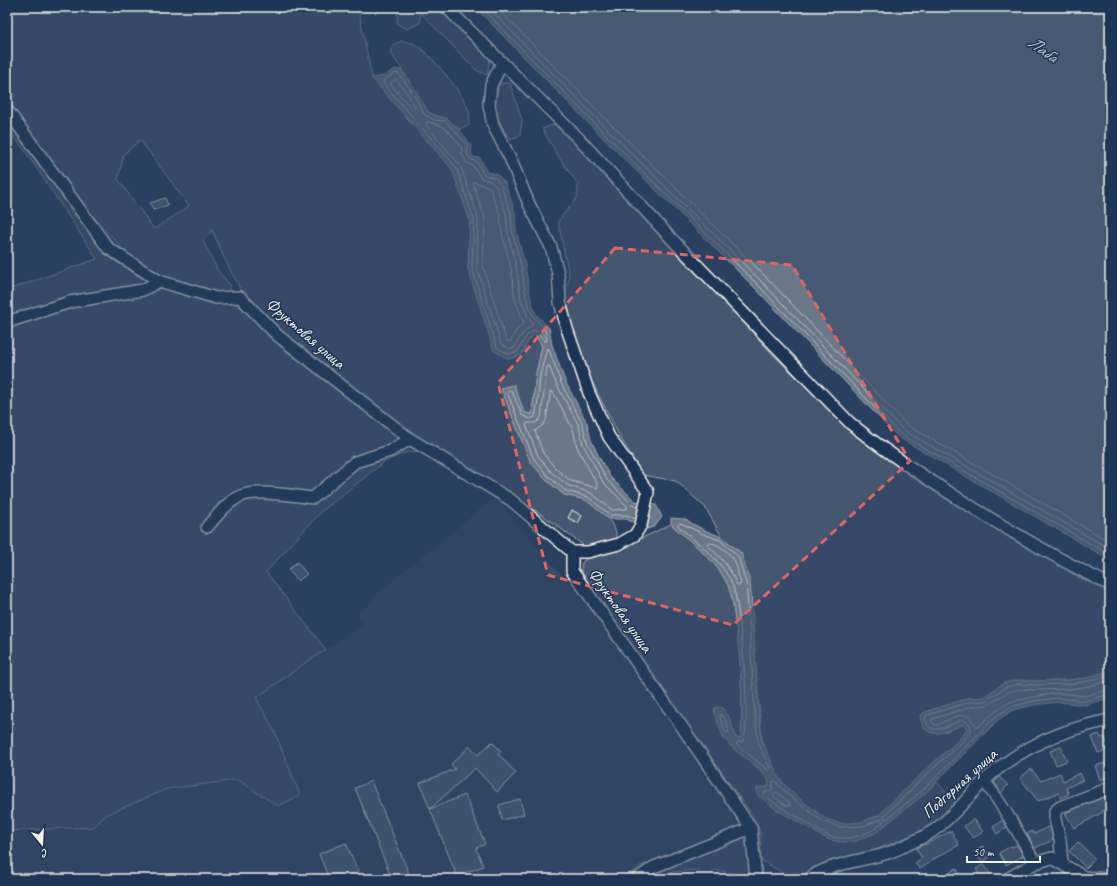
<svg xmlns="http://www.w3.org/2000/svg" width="1117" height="886" font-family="Caveat,sans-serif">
	<rect width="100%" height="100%" fill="#2a4060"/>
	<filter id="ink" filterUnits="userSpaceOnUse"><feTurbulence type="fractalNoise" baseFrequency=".025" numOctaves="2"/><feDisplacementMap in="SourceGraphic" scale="8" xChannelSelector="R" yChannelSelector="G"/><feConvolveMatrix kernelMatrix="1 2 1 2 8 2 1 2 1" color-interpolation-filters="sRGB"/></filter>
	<g filter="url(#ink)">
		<path fill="#374c69" d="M 495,497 L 619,643 L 741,827 L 731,833 L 641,866 L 624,879 L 7,879 L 7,831 L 94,827 L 106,815 L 167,789 L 238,780 L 278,806 L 300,795 L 274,730 L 256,698 L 305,663 L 364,624 L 358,613 L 373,602 L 372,597 Z"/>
		<g fill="#445771" stroke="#9ca4ac" fill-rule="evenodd">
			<path d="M 7,7 L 358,7 L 372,78 L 452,169 L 470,220 L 468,269 L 521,355 L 529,340 L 535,334 L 542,346 L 536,374 L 532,415 L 524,412 L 514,385 L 501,388 L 522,441 L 545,479 L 564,495 L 586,500 L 600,511 L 609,519 L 616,532 L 616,540 L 587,548 L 541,514 L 382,413 L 271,322 L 244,296 L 225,260 L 212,230 L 203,241 L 218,271 L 231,286 L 227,292 L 208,292 L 162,278 L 133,260 L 80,202 L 7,103 ZM 140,140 L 189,206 L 154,229 L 118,179 L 124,154 Z"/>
			<path d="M 398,7 L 439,7 L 490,59 L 487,75 L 476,70 L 421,13 L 420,23 L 407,29 L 397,24 Z"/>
			<path d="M 402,41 C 406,42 411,42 415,44 C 429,52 466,96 469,112 C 470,116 469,121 469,125 L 459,129 L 446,118 L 436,116 L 428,112 L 416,91 L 390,52 L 394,44 Z"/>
			<path d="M 501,83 L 510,83 L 522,120 L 520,136 L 509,139 L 497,117 L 494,98 Z"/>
			<path d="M 7,118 L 81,219 L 112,259 L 131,271 L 152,281 L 142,288 L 7,319 L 7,290 L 97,259 L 23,148 L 7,129 Z"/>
			<path d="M 555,124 L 587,153 L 701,275 L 773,355 L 825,404 L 1026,545 L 1078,577 L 1110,592 L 1110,670 L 1087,678 L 1068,680 L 1034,681 L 1018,680 L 1004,683 L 984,697 L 969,698 L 925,712 L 920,716 C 925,744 946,731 964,724 L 967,729 L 960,739 L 879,815 L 862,822 L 840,824 L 824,818 L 791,792 L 778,777 L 762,741 L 756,667 L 741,553 L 722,537 L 705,507 L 676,481 L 643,475 L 620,437 L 592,382 L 576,337 L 565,302 L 569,275 L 558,221 L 577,198 L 578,184 L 560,159 L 542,129 Z"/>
			<path d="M 159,287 L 213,303 L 232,303 L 242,306 L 286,351 L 325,379 L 397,436 L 395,443 L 377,451 L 311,494 L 232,497 L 300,501 L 317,501 L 334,488 L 355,465 L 410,447 L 422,451 L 407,452 L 384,462 L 322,511 L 266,572 L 326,650 L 305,663 L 256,698 L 274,730 L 300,795 L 278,806 L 238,780 L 167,789 L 106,815 L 94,827 L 7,831 L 7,328 L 76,307 L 128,298 Z"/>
			<path d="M 671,524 C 690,542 713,557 726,581 C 732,593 733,606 735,619 C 741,659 743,699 741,738 L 735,738 L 729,717 L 724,739 C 739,753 757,764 769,781 L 768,788 L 816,833 L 830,840 L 844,842 L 875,833 L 924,794 L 937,782 L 956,804 L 940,819 L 915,834 L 860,856 L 817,868 L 800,879 L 793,879 L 761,860 L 760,832 L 753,816 L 661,686 L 598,601 L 581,570 L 582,562 L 593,555 L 618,550 Z"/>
			<path d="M 741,827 L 748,843 L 752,879 L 742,879 L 738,875 L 722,871 L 697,870 L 672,872 L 654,879 L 624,879 L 640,866 L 731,833 Z"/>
		</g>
		<g fill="#6a788a" stroke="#a1a8b0">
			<path d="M 475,7 L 1110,7 L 1110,560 L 898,437 L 754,287 L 598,133 Z"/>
			<path d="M 395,69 L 401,70 L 416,91 L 428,112 L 436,116 L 446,118 L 459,129 L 472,146 L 471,152 L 473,157 L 480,158 L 487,172 L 497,174 L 505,183 L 515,212 L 516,230 L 525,265 L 530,296 L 536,314 L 549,328 L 552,345 L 565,381 L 587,423 L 591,440 L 600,459 L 611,478 L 635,501 L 656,505 L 662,517 L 655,526 L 648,529 L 626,519 L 609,519 L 586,500 L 565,495 L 545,479 L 530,461 L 501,388 L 514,385 L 524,412 L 532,415 L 536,374 L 542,346 L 535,334 L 529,340 L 521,355 L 509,359 L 494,351 L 468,269 L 470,220 L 452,169 L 372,78 L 384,76 Z"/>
			<path d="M 671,518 L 684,519 L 704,530 L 722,537 L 741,553 L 750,582 L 752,606 L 759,715 L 762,741 L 778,777 L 791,792 L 824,818 L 840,824 L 862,822 L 879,815 L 923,772 L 960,739 L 967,729 L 963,724 C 946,731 925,744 920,716 L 925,712 L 969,698 L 984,697 L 1004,683 L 1018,680 L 1034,681 L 1068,680 L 1087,678 L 1110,670 L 1110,698 L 1086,705 L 1059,702 L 1034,705 L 1013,710 L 998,720 L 924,794 L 875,833 L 856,841 L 844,842 L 830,840 L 777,810 L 757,794 L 757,788 L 768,787 L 769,781 L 761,770 L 736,751 L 724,739 L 714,712 L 715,707 L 723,708 L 729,717 L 736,738 L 741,738 C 743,699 741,658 735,619 C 733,606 732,592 726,581 C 713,557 690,542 671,524 Z"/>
		</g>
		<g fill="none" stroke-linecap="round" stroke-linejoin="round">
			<g stroke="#bdc1c2" stroke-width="1">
				<path d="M 481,7 L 601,130 L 757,284 L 900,434 L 1110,555"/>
				<path d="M 488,7 L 605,127 L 761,281 L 903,430 L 1110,549"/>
				<path d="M 496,7 L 609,122 L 765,276 L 907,425 L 1110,542"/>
				<path d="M 396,73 L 399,74 L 413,93 L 425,115 L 435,120 L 445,121 L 456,132 L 468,146 L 467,153 L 470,159 L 477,162 L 484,175 L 495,178 L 501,186 L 511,213 L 512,230 L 521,265 L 526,297 L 533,316 L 545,330 L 547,340 L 546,341 L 544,341 L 538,332 L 534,330 L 526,337 L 517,352 L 509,354 L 497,348 L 472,268 L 474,219 L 456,167 L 383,83 L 383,81 Z"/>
				<path d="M 395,80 L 397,80 L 409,96 L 415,107 L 414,109 L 412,109 L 391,85 L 391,83 Z"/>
				<path d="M 428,122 L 442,126 L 452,135 L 462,148 L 462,154 L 466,162 L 474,167 L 481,178 L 492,182 L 497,188 L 506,214 L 508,232 L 516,267 L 521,299 L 528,317 L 533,324 L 522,334 L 514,348 L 510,349 L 501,344 L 477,268 L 478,217 L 460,165 L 426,125 L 426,123 Z"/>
				<path d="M 474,182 L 489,187 L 491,191 L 500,215 L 502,233 L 511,268 L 515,299 L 524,323 L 516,331 L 510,342 L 506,340 L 483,267 L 485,218 L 473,184 Z"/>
				<path d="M 549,366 L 557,385 L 579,426 L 583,444 L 603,482 L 627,506 L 627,509 L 612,510 L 591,493 L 569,486 L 551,472 L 538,456 L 526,425 L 527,423 L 536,423 L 541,418 L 547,367 Z"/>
				<path d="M 551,391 L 553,392 L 573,429 L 577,447 L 598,486 L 597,488 L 571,481 L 555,468 L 543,453 L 535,431 L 543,425 L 546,420 Z"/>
				<path d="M 636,519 L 626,515 L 610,515 L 588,497 L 566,491 L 548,476 L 534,459 L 507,392 L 508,390 L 512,391 L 522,415 L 530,419 L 535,417 L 538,401 L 540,375 L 547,348 L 549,349 L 561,383 L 583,425 L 587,442 L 607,480 L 632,504 L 638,506"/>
				<path d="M 680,523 L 683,524 L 703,534 L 720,540 L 738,556 L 746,583 L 748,607 L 755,715 L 758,741 L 770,769 L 769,771 L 736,744 L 737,742 L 742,742 C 753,732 740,612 735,594 C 734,589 732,583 730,579 C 718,557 697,543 679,527 L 678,525 Z"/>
				<path d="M 708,543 C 717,542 727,551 733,558 C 737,564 738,575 741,583 L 740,585 L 737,585 C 731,569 721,557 708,546 Z"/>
				<path d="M 1110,675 L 1088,681 L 1069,684 L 1034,685 L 1019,684 L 1006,687 L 985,701 L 970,702 L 927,715 L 925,718 C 928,740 951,723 963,720 C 968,721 971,726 971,730 L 962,742 L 926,775 L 884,816 L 884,818 L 887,819 L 922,791 L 995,717 L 1010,707 L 1034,701 L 1058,698 L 1085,701 L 1110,694"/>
				<path d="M 1110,680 L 1089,686 L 1069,689 L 1034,690 L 1019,689 L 1008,692 L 987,705 L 970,707 L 932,719 L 931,721 L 934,724 L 937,725 C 945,722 961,711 969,717 C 973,720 974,725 978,727 L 993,713 L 1010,702 L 1033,697 L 1058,693 L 1085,696 L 1110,689"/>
				<path d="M 721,714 L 725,719 L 729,731 L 728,733 L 725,732 L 720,717 Z"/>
				<path d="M 775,781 L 788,795 L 822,821 L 839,827 L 863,826 L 881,819 L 883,822 C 870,834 851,841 832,837 C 822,834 812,826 803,820 C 789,813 777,805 764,795 L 765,792 L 772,790 L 773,782 Z"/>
				<path d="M 777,792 L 790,803 L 789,805 L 787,806 L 774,797 L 774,794 Z"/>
			</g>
		</g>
		<g fill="#56677d" stroke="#f4f1e8">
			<path d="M 165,198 L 168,205 L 153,210 L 150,203 Z"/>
			<path d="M 572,510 L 582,516 L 578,523 L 568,518 Z"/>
			<path d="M 297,562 L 307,574 L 298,581 L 288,570 Z"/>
			<path d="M 1099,734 L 1101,738 L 1105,737 L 1109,749 L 1098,753 L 1092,737 Z"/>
			<path d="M 492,742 L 501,751 L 498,754 L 516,773 L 497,792 L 475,768 L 430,809 L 420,783 L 455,769 L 451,764 L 470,746 L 478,755 Z"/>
			<path d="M 1061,747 L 1067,761 L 1056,765 L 1050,751 Z"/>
			<path d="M 1105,763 L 1110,776 L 1100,780 L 1095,766 Z"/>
			<path d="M 1031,769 L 1041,781 L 1060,773 L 1063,781 L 1080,773 L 1083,780 L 1066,788 L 1069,794 L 1060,798 L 1058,793 L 1038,801 L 1020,778 Z"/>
			<path d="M 999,777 L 1008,785 L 1001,793 L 994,782 Z"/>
			<path d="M 371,781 L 411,879 L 392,879 L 355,788 Z"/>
			<path d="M 465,795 L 485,844 L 476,848 L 483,866 L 457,876 L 430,809 Z"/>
			<path d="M 1110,795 L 1110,808 L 1102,811 L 1103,812 L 1074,828 L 1065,813 Z"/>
			<path d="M 520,799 L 524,814 L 502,820 L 499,805 Z"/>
			<path d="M 974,819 L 983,832 L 973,838 L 964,826 Z"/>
			<path d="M 1003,820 L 1007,827 L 997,834 L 993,827 Z"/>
			<path d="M 1050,826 L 1053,840 L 1035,848 L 1027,834 L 1032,831 L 1034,834 Z"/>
			<path d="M 951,831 L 959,845 L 932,860 L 932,861 L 920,869 L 915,863 L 922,858 L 916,848 L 925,844 L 925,845 Z"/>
			<path d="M 1078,842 L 1095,859 L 1086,868 L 1069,851 Z"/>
			<path d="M 346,843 L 361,879 L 329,879 L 319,854 Z"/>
			<path d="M 1017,845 L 1023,856 L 1006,865 L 999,853 L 1011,846 L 1012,847 Z"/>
			<path d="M 983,846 L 990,857 L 982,863 L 974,851 Z"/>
			<path d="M 984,864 L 991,875 L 982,879 L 976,869 Z"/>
			<path d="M 956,868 L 963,879 L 941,879 Z"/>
		</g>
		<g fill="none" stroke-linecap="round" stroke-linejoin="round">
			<g stroke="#f4f1e8" stroke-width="14">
				<g id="minor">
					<path d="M 446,7 L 579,139 L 667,234 L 850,423 C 884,451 921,475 959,499 C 1008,530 1058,559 1110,585"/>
					<path d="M 502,63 L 491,85 L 489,105 L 493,125 L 510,158 L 529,204 L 551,247 L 558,273 L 560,302 L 567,329 L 589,393 L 609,437 L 648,492 L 641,525 L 635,535 L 619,544 L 588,552 L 572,552"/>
					<path d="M 7,110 L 108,248 L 159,281 L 216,298 L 240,297 L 277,335 L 410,439 L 511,500 L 572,552 L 572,571 L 680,724 L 751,828 L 756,879"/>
					<path d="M 7,322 L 70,302 L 143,290 L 159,281"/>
					<path d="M 207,527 C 217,516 227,502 241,496 C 255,489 296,496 313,498 L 355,462 L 390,451 L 410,439"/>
					<path d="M 984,781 C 1004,806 1020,835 1035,863"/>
					<path d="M 1062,863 L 1060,840 L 1055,819 L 1055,811 L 1060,807 L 1110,788"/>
					<path d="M 637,879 L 654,867 L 751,828"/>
					<path d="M 809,879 C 821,866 863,860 881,855 C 889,853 898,849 906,845 C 915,841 925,836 933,831 C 952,818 967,798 983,782 C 1018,748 1063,729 1110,720"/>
					<path d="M 1007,879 L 1035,863 L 1052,858 L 1084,877 L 1107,879"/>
				</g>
			</g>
			<use href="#minor" stroke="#1d3557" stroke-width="11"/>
		</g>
	</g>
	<path d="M0 0H1117V886H0ZM 615,248 L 792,265 L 910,461 L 733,625 L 548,575 L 498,383 Z" fill="#2a4060" fill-opacity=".55" fill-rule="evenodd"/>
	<path fill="none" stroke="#df6462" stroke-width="3" stroke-dasharray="8 5" stroke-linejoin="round" d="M 615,248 L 792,265 L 910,461 L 733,625 L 548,575 L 498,383 Z"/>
	<g text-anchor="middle" stroke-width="3" stroke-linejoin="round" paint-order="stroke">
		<g font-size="17" fill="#f4f1e8" stroke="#1d3557">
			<text transform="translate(306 333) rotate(41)" y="6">Фруктовая улица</text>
			<text transform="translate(621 610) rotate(55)" y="6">Фруктовая улица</text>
			<text transform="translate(959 783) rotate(-42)" y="6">Подгорная улица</text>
		</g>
		<g font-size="18" font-style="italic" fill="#bdc1c2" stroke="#1d3557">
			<text transform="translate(1043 49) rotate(36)" y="6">Лаба</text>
		</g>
	</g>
	<rect width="1117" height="886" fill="none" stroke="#1d3557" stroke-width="24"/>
	<rect x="12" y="12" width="1093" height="862" fill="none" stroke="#f4f1e8" stroke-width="1.5" filter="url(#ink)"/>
	<g transform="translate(42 844) rotate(162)" stroke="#1d3557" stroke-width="3" paint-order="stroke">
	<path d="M0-3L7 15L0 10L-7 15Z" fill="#f4f1e8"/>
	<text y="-6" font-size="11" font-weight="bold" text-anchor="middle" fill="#f4f1e8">С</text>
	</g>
	<path d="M967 856v6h73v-6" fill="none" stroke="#f4f1e8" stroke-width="2"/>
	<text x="973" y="856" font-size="12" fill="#f4f1e8" stroke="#1d3557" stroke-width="3" paint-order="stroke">50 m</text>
</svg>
